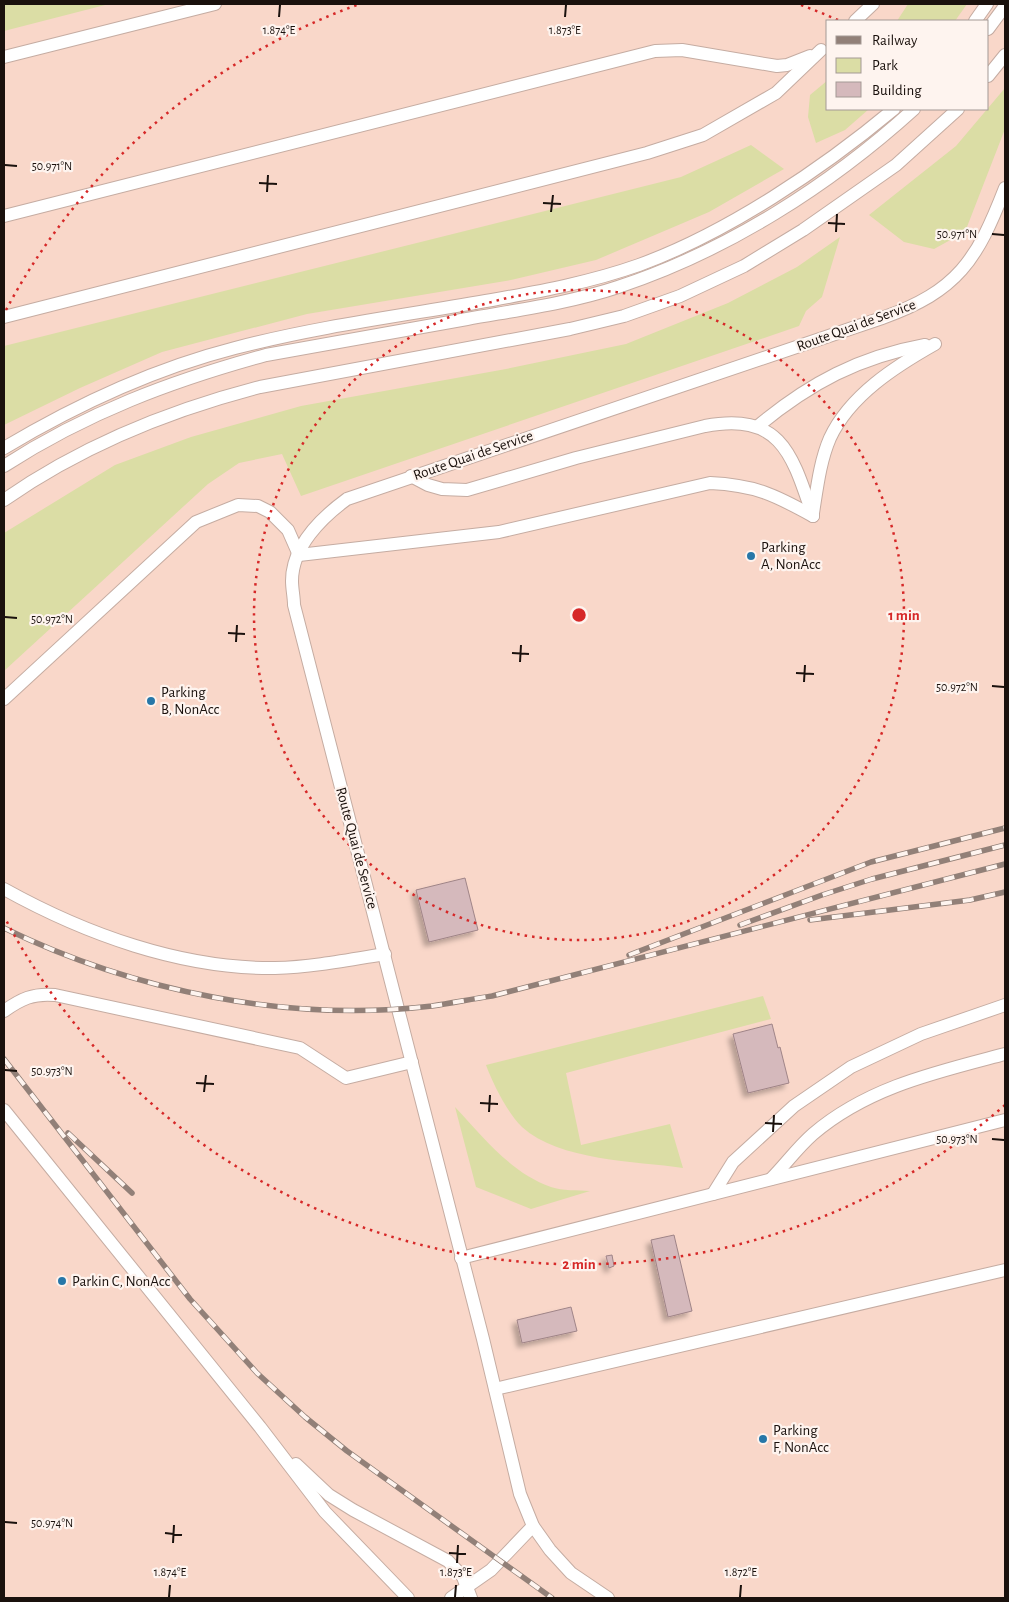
<svg xmlns="http://www.w3.org/2000/svg" width="1009" height="1602" font-family="'Alegreya Sans',sans-serif">
	<defs>
		<filter id="shadow"><feDropShadow dx="-4.5" dy="4.5" stdDeviation="2.5" flood-color="#0004"/></filter>
	</defs>
	<rect width="100%" height="100%" fill="#fde3d8"/>
	<path fill="#f9d7c9" fill-rule="evenodd" d="M 4,4 L 1005,4 L 1005,1598 L 4,1598 ZM 828,21 L 988,21 L 988,109 L 828,109 Z"/>
	<g fill="#dbdda5">
		<path d="M 4,4 L 109,4 L 4,31 Z"/>
		<path d="M 908,4 L 967,4 L 955,21 L 897,21 Z"/>
		<path d="M 828,80 L 828,109 L 869,109 L 845,130 L 816,143 L 808,117 L 810,95 Z"/>
		<path d="M 1005,88 L 1005,129 L 965,232 L 934,249 L 904,242 L 869,215 L 956,146 Z"/>
		<path d="M 751,145 L 784,169 L 709,212 L 596,260 L 511,280 L 307,314 L 162,352 L 80,388 L 4,425 L 4,346 L 681,177 Z"/>
		<path d="M 840,237 L 822,297 L 806,311 L 799,326 L 301,496 L 282,454 L 239,463 L 208,484 L 4,671 L 4,533 L 115,465 L 191,437 L 301,406 L 506,369 L 626,344 L 728,303 L 797,267 Z"/>
		<path d="M 763,996 L 771,1019 L 566,1073 L 581,1145 L 670,1124 L 683,1168 C 636,1161 559,1161 522,1127 C 507,1112 493,1084 486,1065 Z"/>
		<path d="M 455,1107 C 483,1137 511,1173 551,1187 C 563,1191 577,1190 590,1191 L 531,1209 L 476,1187 Z"/>
	</g>
	<g fill="#d5b9bc" stroke="#9f8487" filter="url(#shadow)">
		<path d="M 465,878 L 478,930 L 429,942 L 416,890 Z"/>
		<path d="M 772,1024 L 778,1048 L 780,1047 L 789,1083 L 748,1093 L 733,1034 Z"/>
		<path d="M 674,1235 L 692,1311 L 668,1317 L 651,1240 Z"/>
		<path d="M 612,1255 L 614,1266 L 609,1268 L 606,1256 Z"/>
		<path d="M 571,1307 L 577,1331 L 522,1343 L 517,1320 Z"/>
	</g>
	<g fill="none" stroke-linecap="round" stroke-linejoin="round">
		<g stroke="#c5aca2" stroke-width="14">
			<g id="lane">
				<path d="M 855,21 L 873,4"/>
				<path d="M 975,21 L 987,4"/>
				<path d="M 988,29 L 1005,6"/>
				<path d="M 4,57 L 215,4"/>
				<path d="M 988,76 L 1005,55"/>
				<path d="M 4,216 L 655,51 L 682,50 L 777,66 L 787,65 L 810,56"/>
				<path d="M 4,317 L 647,153 L 703,135 L 776,93 L 821,50"/>
				<path d="M 758,426 C 810,383 859,357 925,345"/>
				<path d="M 4,448 C 76,405 153,369 235,348 C 319,326 407,315 492,300 C 542,291 591,282 639,265 C 727,233 822,169 894,109"/>
				<path d="M 4,466 C 86,413 171,381 266,355 C 333,343 399,331 467,319 C 517,310 570,303 618,287 C 727,251 829,186 914,109"/>
				<path d="M 411,476 L 428,485 L 442,489 L 467,490 L 576,458 L 705,426 C 781,412 792,454 813,516"/>
				<path d="M 4,500 C 80,447 171,410 260,387 L 570,329 L 624,316 L 680,296 L 744,266 L 803,230 L 896,165 L 958,109"/>
				<path d="M 813,513 C 817,488 820,461 830,438 C 850,395 896,366 935,344"/>
				<path d="M 4,699 L 196,522 L 238,505 L 258,506 L 270,512 L 288,530 L 299,555 L 499,532 L 710,483 C 755,485 775,495 813,516"/>
				<path d="M 4,889 C 85,934 181,969 275,968 C 312,967 348,960 385,954"/>
				<path d="M 4,1011 C 21,999 33,993 55,995 L 300,1048 L 346,1078 L 412,1062"/>
				<path d="M 4,1110 L 260,1427 L 325,1512 L 408,1598"/>
				<path d="M 771,1179 C 785,1165 797,1148 813,1134 C 868,1087 937,1072 1005,1054"/>
				<path d="M 713,1194 L 733,1162 L 794,1106 L 851,1067 L 921,1034 L 1005,1005"/>
				<path d="M 461,1258 L 1005,1120"/>
				<path d="M 495,1389 L 1005,1270"/>
				<path d="M 296,1464 L 329,1495 L 353,1510 L 448,1561 L 463,1577 L 471,1598"/>
				<path d="M 451,1598 L 491,1570 L 533,1526"/>
				<path d="M 608,1598 L 571,1573 L 550,1550 L 533,1526 L 520,1494 L 483,1339 L 294,605 C 294,597 292,589 292,581 C 292,547 321,518 347,499 L 882,318 C 958,291 977,260 1005,188"/>
			</g>
		</g>
		<use href="#lane" stroke="#fff" stroke-width="12"/>
		<g stroke="#928078" stroke-width="5.5">
			<g id="rail">
				<path d="M 810,920 L 970,900 L 1005,892"/>
				<path d="M 740,925 L 822,895 L 872,879 L 1005,845"/>
				<path d="M 4,928 C 133,991 289,1023 432,1006 C 452,1003 472,999 492,996 L 1005,864"/>
				<path d="M 629,955 L 871,862 L 1005,828"/>
				<path d="M 4,1059 L 190,1299 L 257,1373 L 305,1417 L 347,1451 L 552,1598"/>
				<path d="M 68,1133 L 132,1193"/>
			</g>
		</g>
		<use href="#rail" stroke="#fef4ef" stroke-width="4" stroke-dasharray="11" stroke-linecap="butt"/>
	</g>
	<path fill="none" stroke="#1a110d" stroke-width="2" d="M 279,17 L 280,5M 565,17 L 566,5M 5,165 L 17,166M 259,183 L 277,184M 267,192 L 268,175M 543,203 L 561,204M 551,212 L 553,195M 828,223 L 845,224M 836,232 L 837,214M 992,234 L 1004,235M 5,617 L 17,618M 228,633 L 245,634M 236,642 L 237,625M 512,653 L 529,654M 520,662 L 521,645M 796,673 L 814,674M 804,682 L 805,665M 992,686 L 1004,687M 5,1070 L 17,1071M 196,1083 L 214,1084M 204,1092 L 206,1075M 480,1103 L 498,1104M 489,1112 L 490,1095M 765,1123 L 782,1124M 773,1132 L 774,1115M 992,1139 L 1004,1140M 5,1522 L 17,1523M 165,1533 L 182,1535M 173,1543 L 174,1525M 449,1553 L 466,1554M 457,1563 L 458,1545M 169,1597 L 170,1585M 455,1597 L 456,1585M 740,1597 L 741,1585"/>
	<g fill="none" stroke="#d62828" stroke-width="2.5" stroke-dasharray="2.5 5">
		<circle cx="579" cy="615" r="325"/>
		<path d="M1005 1105A649 649 0 0 1 6 920M6 310A649 649 0 0 1 357 5M801 5A649 649 0 0 1 838 20"/>
	</g>
	<g fill="#2777a8" stroke="#fef4ef" stroke-width="2">
		<circle cx="751" cy="556" r="5"/>
		<circle cx="151" cy="701" r="5"/>
		<circle cx="62" cy="1281" r="5"/>
		<circle cx="763" cy="1439" r="5"/>
	</g>
	<g text-anchor="middle" stroke-width="4.5" stroke-linejoin="round" paint-order="stroke">
		<g font-size="15" fill="#1a110d" stroke="#fef4ef">
			<text transform="translate(856 325) rotate(-20)" y="5">Route Quai de Service</text>
			<text transform="translate(473 455) rotate(-19)" y="5">Route Quai de Service</text>
			<text transform="translate(357 848) rotate(75)" y="5">Route Quai de Service</text>
		</g>
		<g font-size="15" fill="#1a110d" stroke="#fef4ef" text-anchor="start">
			<text x="761" y="552">Parking<tspan x="761" dy="17">A, NonAcc</tspan></text>
			<text x="161" y="697">Parking<tspan x="161" dy="17">B, NonAcc</tspan></text>
			<text x="72" y="1286">Parkin C, NonAcc</text>
			<text x="773" y="1435">Parking<tspan x="773" dy="17">F, NonAcc</tspan></text>
		</g>
	</g>
	<g font-size="12" text-anchor="middle" fill="#1a110d" stroke="#fef4ef" stroke-width="4.5" stroke-linejoin="round" paint-order="stroke">
		<text x="279" y="34">1.874°E</text>
		<text x="565" y="34">1.873°E</text>
		<text x="52" y="170">50.971°N</text>
		<text x="957" y="238">50.971°N</text>
		<text x="52" y="623">50.972°N</text>
		<text x="957" y="691">50.972°N</text>
		<text x="52" y="1075">50.973°N</text>
		<text x="957" y="1143">50.973°N</text>
		<text x="52" y="1527">50.974°N</text>
		<text x="170" y="1576">1.874°E</text>
		<text x="456" y="1576">1.873°E</text>
		<text x="741" y="1576">1.872°E</text>
	</g>
	<circle cx="579" cy="615" r="8" fill="#d62828" stroke="#fef4ef" stroke-width="2.5"/>
	<g font-size="15" text-anchor="middle" font-weight="bold" fill="#d62828" stroke="#fef4ef" stroke-width="4.5" stroke-linejoin="round" paint-order="stroke">
		<text x="904" y="620">1 min</text>
		<text x="579" y="1269">2 min</text>
	</g>
	<rect width="1009" height="1602" fill="none" stroke="#1a110d" stroke-width="10"/>
	<rect x="826" y="20" width="162" height="90" fill="#fef4ef" stroke="#a39995"/>
	<rect x="836" y="36" width="25" height="8" fill="#928078" stroke="#a39995"/>
	<text x="872" y="45" font-size="15" fill="#1a110d">Railway</text>
	<rect x="836" y="58" width="25" height="15" fill="#dbdda5" stroke="#a39995"/>
	<text x="872" y="70" font-size="15" fill="#1a110d">Park</text>
	<rect x="836" y="82" width="25" height="15" fill="#d5b9bc" stroke="#a39995"/>
	<text x="872" y="95" font-size="15" fill="#1a110d">Building</text>
</svg>
